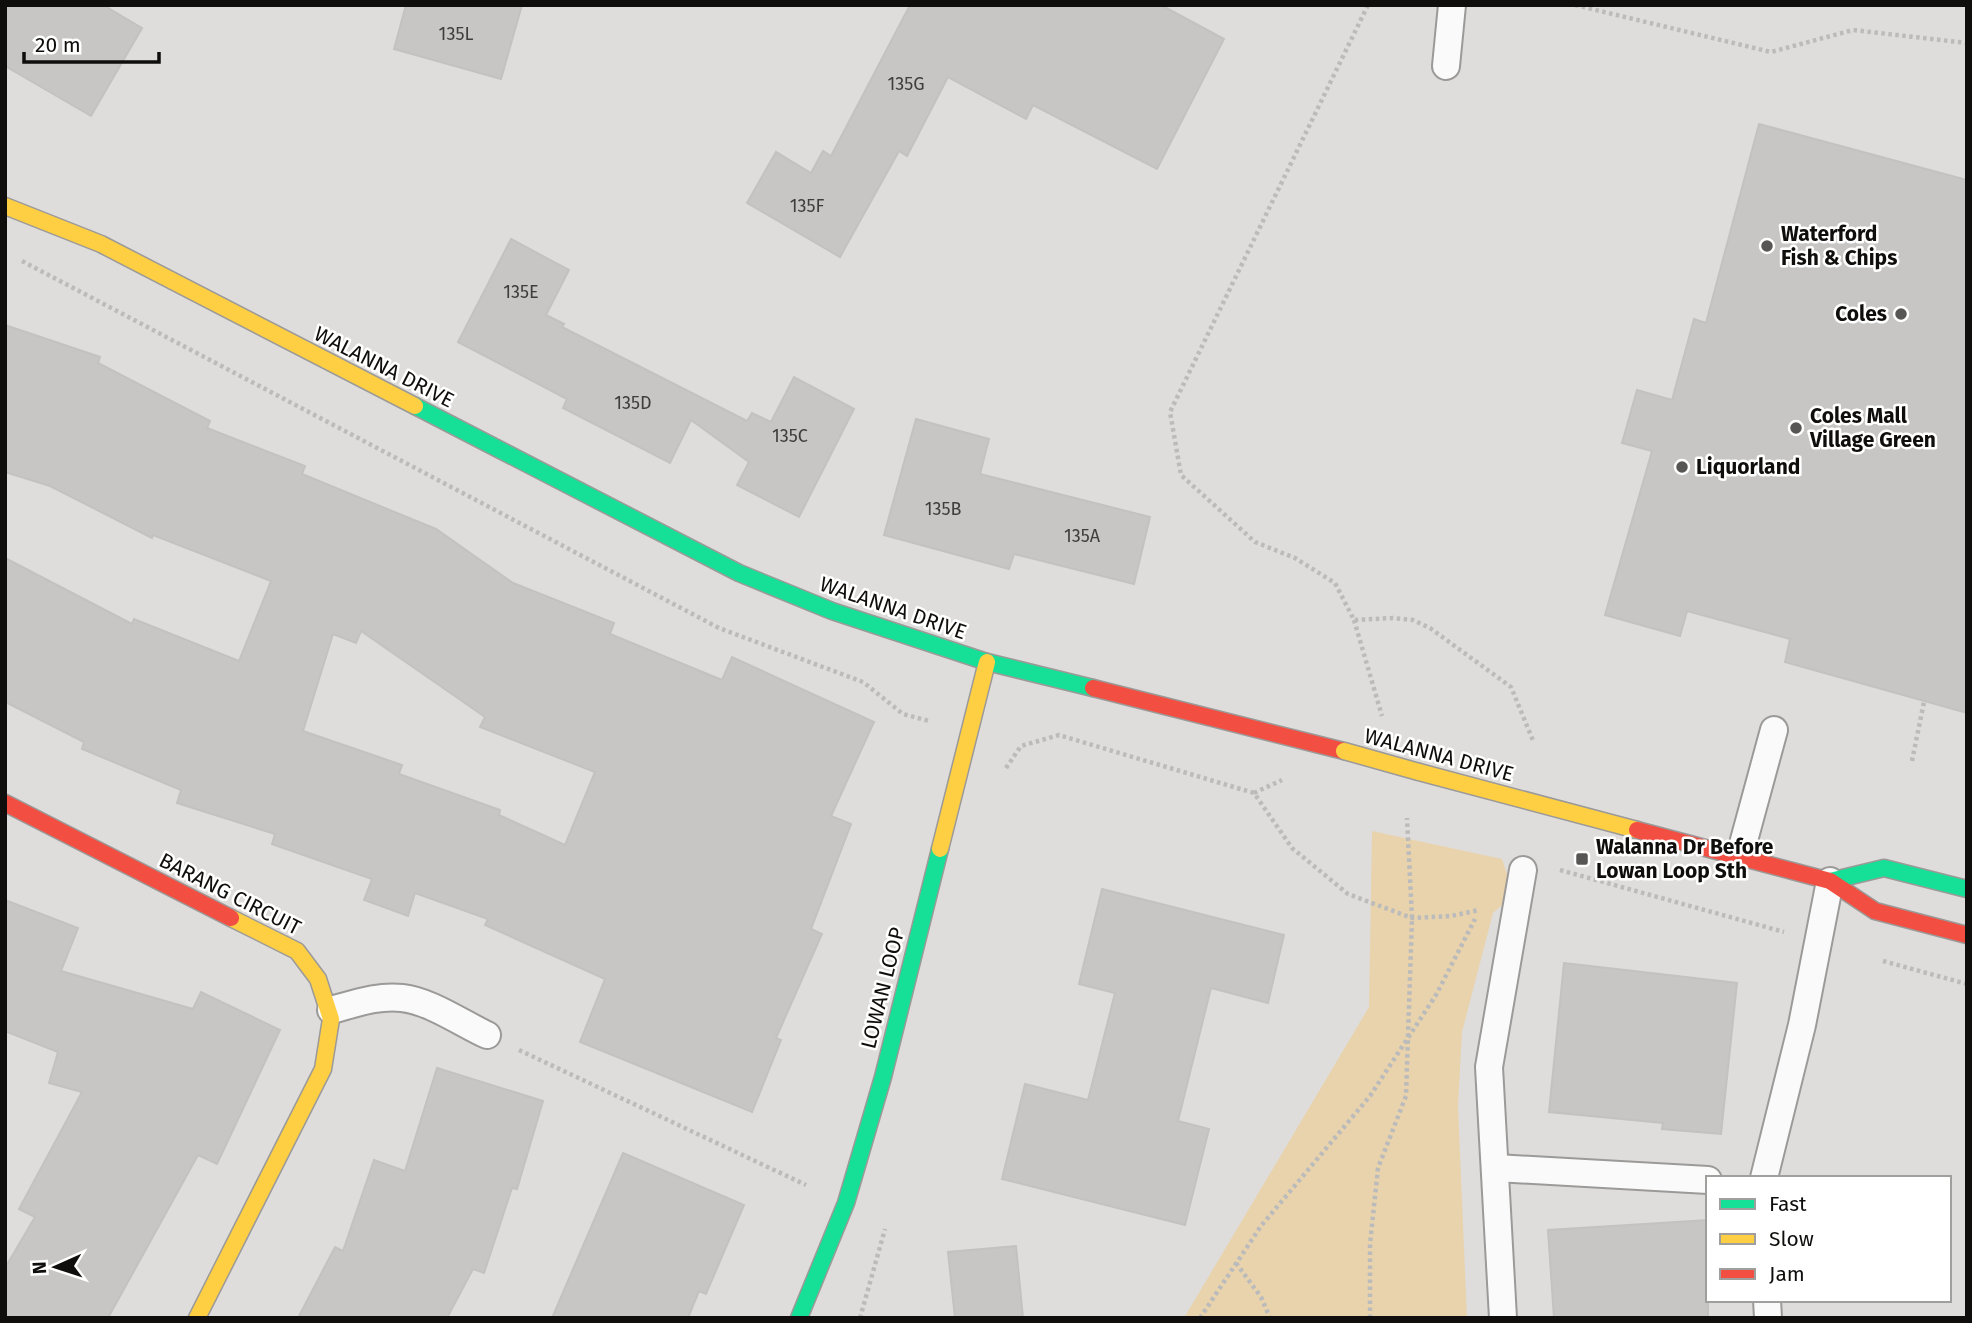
<svg xmlns="http://www.w3.org/2000/svg" width="1972" height="1323" font-family="'Fira Sans',sans-serif">
	<rect width="100%" height="100%" fill="#dfdddb"/>
	<path fill="#e8d3ad" d="M 1372,831 L 1502,859 L 1514,895 L 1493,913 L 1462,1032 L 1458,1106 L 1467,1318 L 1184,1318 L 1369,1007 Z"/>
	<g fill="#c7c6c4" stroke="#c3c2c0" stroke-width="2" fill-rule="evenodd">
		<path d="M 5,5 L 103,5 L 142,28 L 91,116 L 5,66 Z"/>
		<path d="M 406,5 L 522,5 L 501,79 L 394,49 Z"/>
		<path d="M 910,5 L 1161,5 L 1224,39 L 1157,169 L 1033,105 L 1026,119 L 948,77 L 907,156 L 899,151 L 840,257 L 747,203 L 776,152 L 811,173 L 823,151 L 831,156 Z"/>
		<path d="M 1759,124 L 1967,180 L 1967,713 L 1785,662 L 1790,639 L 1687,611 L 1680,636 L 1605,615 L 1652,451 L 1622,443 L 1637,390 L 1672,400 L 1694,319 L 1706,323 Z"/>
		<path d="M 511,239 L 569,270 L 546,315 L 564,324 L 562,327 L 747,421 L 752,413 L 771,422 L 794,377 L 854,409 L 799,517 L 737,485 L 749,462 L 691,420 L 670,463 L 563,408 L 567,399 L 458,342 Z"/>
		<path d="M 5,325 L 100,357 L 98,363 L 210,421 L 207,428 L 305,466 L 302,474 L 436,529 L 513,583 L 614,623 L 610,634 L 722,680 L 732,657 L 874,722 L 831,816 L 851,824 L 811,929 L 822,934 L 776,1038 L 781,1040 L 752,1112 L 580,1042 L 605,979 L 485,925 L 488,919 L 415,893 L 408,916 L 364,900 L 372,879 L 272,844 L 275,834 L 177,803 L 181,790 L 82,749 L 84,742 L 5,702 L 5,558 L 132,624 L 134,619 L 239,661 L 271,581 L 153,535 L 152,538 L 50,486 L 5,472 ZM 361,631 L 485,717 L 480,727 L 595,772 L 565,845 L 499,815 L 500,810 L 399,774 L 402,765 L 303,731 L 333,634 L 356,643 Z"/>
		<path d="M 916,419 L 989,439 L 980,474 L 1150,517 L 1134,584 L 1014,554 L 1009,569 L 884,535 Z"/>
		<path d="M 1102,889 L 1284,935 L 1268,1003 L 1211,988 L 1178,1121 L 1209,1129 L 1185,1225 L 1002,1179 L 1025,1084 L 1088,1100 L 1115,993 L 1079,984 Z"/>
		<path d="M 5,900 L 78,928 L 61,971 L 193,1009 L 201,992 L 280,1030 L 217,1164 L 198,1155 L 108,1318 L 5,1318 L 5,1268 L 35,1217 L 19,1209 L 82,1092 L 49,1083 L 58,1052 L 5,1031 Z"/>
		<path d="M 1564,963 L 1737,983 L 1721,1134 L 1662,1129 L 1663,1123 L 1549,1112 Z"/>
		<path d="M 437,1068 L 543,1101 L 517,1189 L 512,1188 L 484,1273 L 473,1269 L 447,1318 L 298,1318 L 335,1247 L 343,1251 L 374,1160 L 405,1171 Z"/>
		<path d="M 623,1153 L 744,1205 L 706,1294 L 699,1291 L 688,1318 L 552,1318 Z"/>
		<path d="M 1708,1220 L 1708,1318 L 1554,1318 L 1548,1230 Z"/>
		<path d="M 1016,1246 L 1023,1318 L 955,1318 L 948,1252 Z"/>
	</g>
	<g fill="none" stroke-linecap="round" stroke-linejoin="round">
		<g stroke="#9b9a98" stroke-width="30">
			<g id="lane">
				<path d="M 1446,66 L 1452,5"/>
				<path d="M 1740,855 L 1774,730"/>
				<path d="M 331,1010 C 354,1004 378,995 402,998 C 430,1001 461,1023 487,1035"/>
				<path d="M 1496,1168 L 1708,1180"/>
				<path d="M 1764,1178 L 1802,1025 L 1830,881"/>
				<path d="M 1767,1300 L 1768,1318"/>
				<path d="M 1503,1318 L 1489,1067 L 1523,870"/>
			</g>
		</g>
		<g stroke="#9b9a98" stroke-width="19">
			<g id="fast">
				<path d="M 415,406 L 739,573 L 832,611 L 987,662 L 1093,688"/>
				<path d="M 1830,881 L 1884,868 L 1967,889"/>
				<path d="M 799,1318 L 846,1203 L 883,1077 L 940,849"/>
			</g>
		</g>
		<g stroke="#9b9a98" stroke-width="19">
			<g id="slow">
				<path d="M 5,206 L 101,244 L 415,406"/>
				<path d="M 1419,772 L 1637,830"/>
				<path d="M 940,849 L 987,662"/>
				<path d="M 197,1318 L 323,1069 L 331,1019 L 318,979 L 297,951 L 231,918"/>
			</g>
		</g>
		<g stroke="#9b9a98" stroke-width="19">
			<g id="jam">
				<path d="M 1093,688 L 1344,751"/>
				<path d="M 5,803 L 231,918"/>
				<path d="M 1637,830 L 1830,881 L 1875,911 L 1967,935"/>
			</g>
		</g>
		<g stroke="#bbb" stroke-width="4.5" stroke-dasharray="3.5 3.5" stroke-linecap="butt">
			<path d="M 1368,5 L 1170,412 L 1181,475 L 1255,542 L 1295,558 L 1335,583 L 1354,620 L 1393,618 L 1413,620 L 1430,628 L 1511,687 L 1534,743"/>
			<path d="M 1575,5 L 1771,52 L 1853,30 L 1967,43"/>
			<path d="M 22,261 L 719,628 L 863,682 L 903,714 L 929,721"/>
			<path d="M 1354,620 L 1382,716"/>
			<path d="M 1912,761 L 1924,702"/>
			<path d="M 1006,768 L 1021,746 L 1059,735 L 1254,793 L 1292,848 L 1348,894 L 1412,918 L 1451,916 L 1479,910"/>
			<path d="M 1254,793 L 1282,780"/>
			<path d="M 1560,870 L 1784,932"/>
			<path d="M 1883,961 L 1967,984"/>
			<path d="M 519,1050 L 806,1185"/>
			<path d="M 1236,1263 L 1261,1297 L 1270,1318"/>
			<path d="M 860,1318 L 885,1229"/>
			<path d="M 1200,1318 L 1261,1226 L 1370,1096 L 1436,995 L 1475,919"/>
			<path d="M 1370,1318 L 1370,1244 L 1378,1168 L 1406,1096 L 1412,918 L 1407,818"/>
		</g>
		<use href="#lane" stroke="#fafafa" stroke-width="26"/>
		<use href="#fast" stroke="#16e098" stroke-width="16"/>
		<use href="#slow" stroke="#ffcf43" stroke-width="16"/>
		<use href="#jam" stroke="#f24e42" stroke-width="16"/>
		<g stroke="#9b9a98" stroke-width="19" stroke-linecap="butt">
			<path id="slow-bridge" d="M 1344,751 L 1419,772"/>
		</g>
		<use href="#slow-bridge" stroke="#ffcf43" stroke-width="16"/>
	</g>
	<g fill="#585655" stroke="#fff" stroke-width="2.5">
		<circle cx="1767" cy="246" r="7"/>
		<circle cx="1901" cy="314" r="7"/>
		<circle cx="1796" cy="428" r="7"/>
		<circle cx="1682" cy="467" r="7"/>
		<rect x="1575" y="852" width="14" height="14" rx="3.5"/>
	</g>
	<g text-anchor="middle" stroke-width="5" stroke-linejoin="round" paint-order="stroke">
		<g font-size="18" fill="#3f3e3d">
			<text x="456" y="40">135L</text>
			<text x="906" y="90">135G</text>
			<text x="807" y="212">135F</text>
			<text x="521" y="298">135E</text>
			<text x="633" y="409">135D</text>
			<text x="790" y="442">135C</text>
			<text x="943" y="515">135B</text>
			<text x="1082" y="542">135A</text>
		</g>
		<g font-size="21" font-weight="bold" fill="#0f0e0d" stroke="#fff" text-anchor="start">
			<text x="1781" y="241">Waterford<tspan x="1781" dy="24">Fish &amp; Chips</tspan></text>
			<text x="1887" y="321" text-anchor="end">Coles</text>
			<text x="1810" y="423">Coles Mall<tspan x="1810" dy="24">Village Green</tspan></text>
			<text x="1696" y="474">Liquorland</text>
			<text x="1596" y="854">Walanna Dr Before<tspan x="1596" dy="24">Lowan Loop Sth</tspan></text>
		</g>
		<g font-size="21" fill="#0f0e0d" stroke="#fff">
			<text transform="translate(384 367) rotate(27)" y="7">WALANNA DRIVE</text>
			<text transform="translate(893 608) rotate(19)" y="7">WALANNA DRIVE</text>
			<text transform="translate(1439 755) rotate(15)" y="7">WALANNA DRIVE</text>
			<text transform="translate(230 894) rotate(27)" y="7">BARANG CIRCUIT</text>
			<text transform="translate(883 988) rotate(-76)" y="7">LOWAN LOOP</text>
		</g>
	</g>
	<rect width="1972" height="1323" fill="none" stroke="#0f0e0d" stroke-width="14"/>
	<rect x="1706" y="1176" width="245" height="126" fill="#ffffff" stroke="#9f9f9e" stroke-width="2"/>
	<rect x="1720" y="1199" width="35" height="10" fill="#16e098" stroke="#9f9f9e" stroke-width="2"/>
	<text x="1769" y="1211" font-size="21" fill="#0f0e0d">Fast</text>
	<rect x="1720" y="1234" width="35" height="10" fill="#ffcf43" stroke="#9f9f9e" stroke-width="2"/>
	<text x="1769" y="1246" font-size="21" fill="#0f0e0d">Slow</text>
	<rect x="1720" y="1269" width="35" height="10" fill="#f24e42" stroke="#9f9f9e" stroke-width="2"/>
	<text x="1769" y="1281" font-size="21" fill="#0f0e0d">Jam</text>
	<g transform="translate(56 1267) rotate(267)" stroke="#ffffff" stroke-width="5" paint-order="stroke">
	<path d="M0-5L12 26L0 18L-12 26Z" fill="#0f0e0d"/>
	<text y="-10" font-size="19" font-weight="bold" text-anchor="middle" fill="#0f0e0d">N</text>
	</g>
	<path d="M24 52v10h135v-10" fill="none" stroke="#0f0e0d" stroke-width="3.5"/>
	<text x="35" y="52" font-size="21" fill="#0f0e0d" stroke="#ffffff" stroke-width="5" paint-order="stroke">20 m</text>
</svg>
